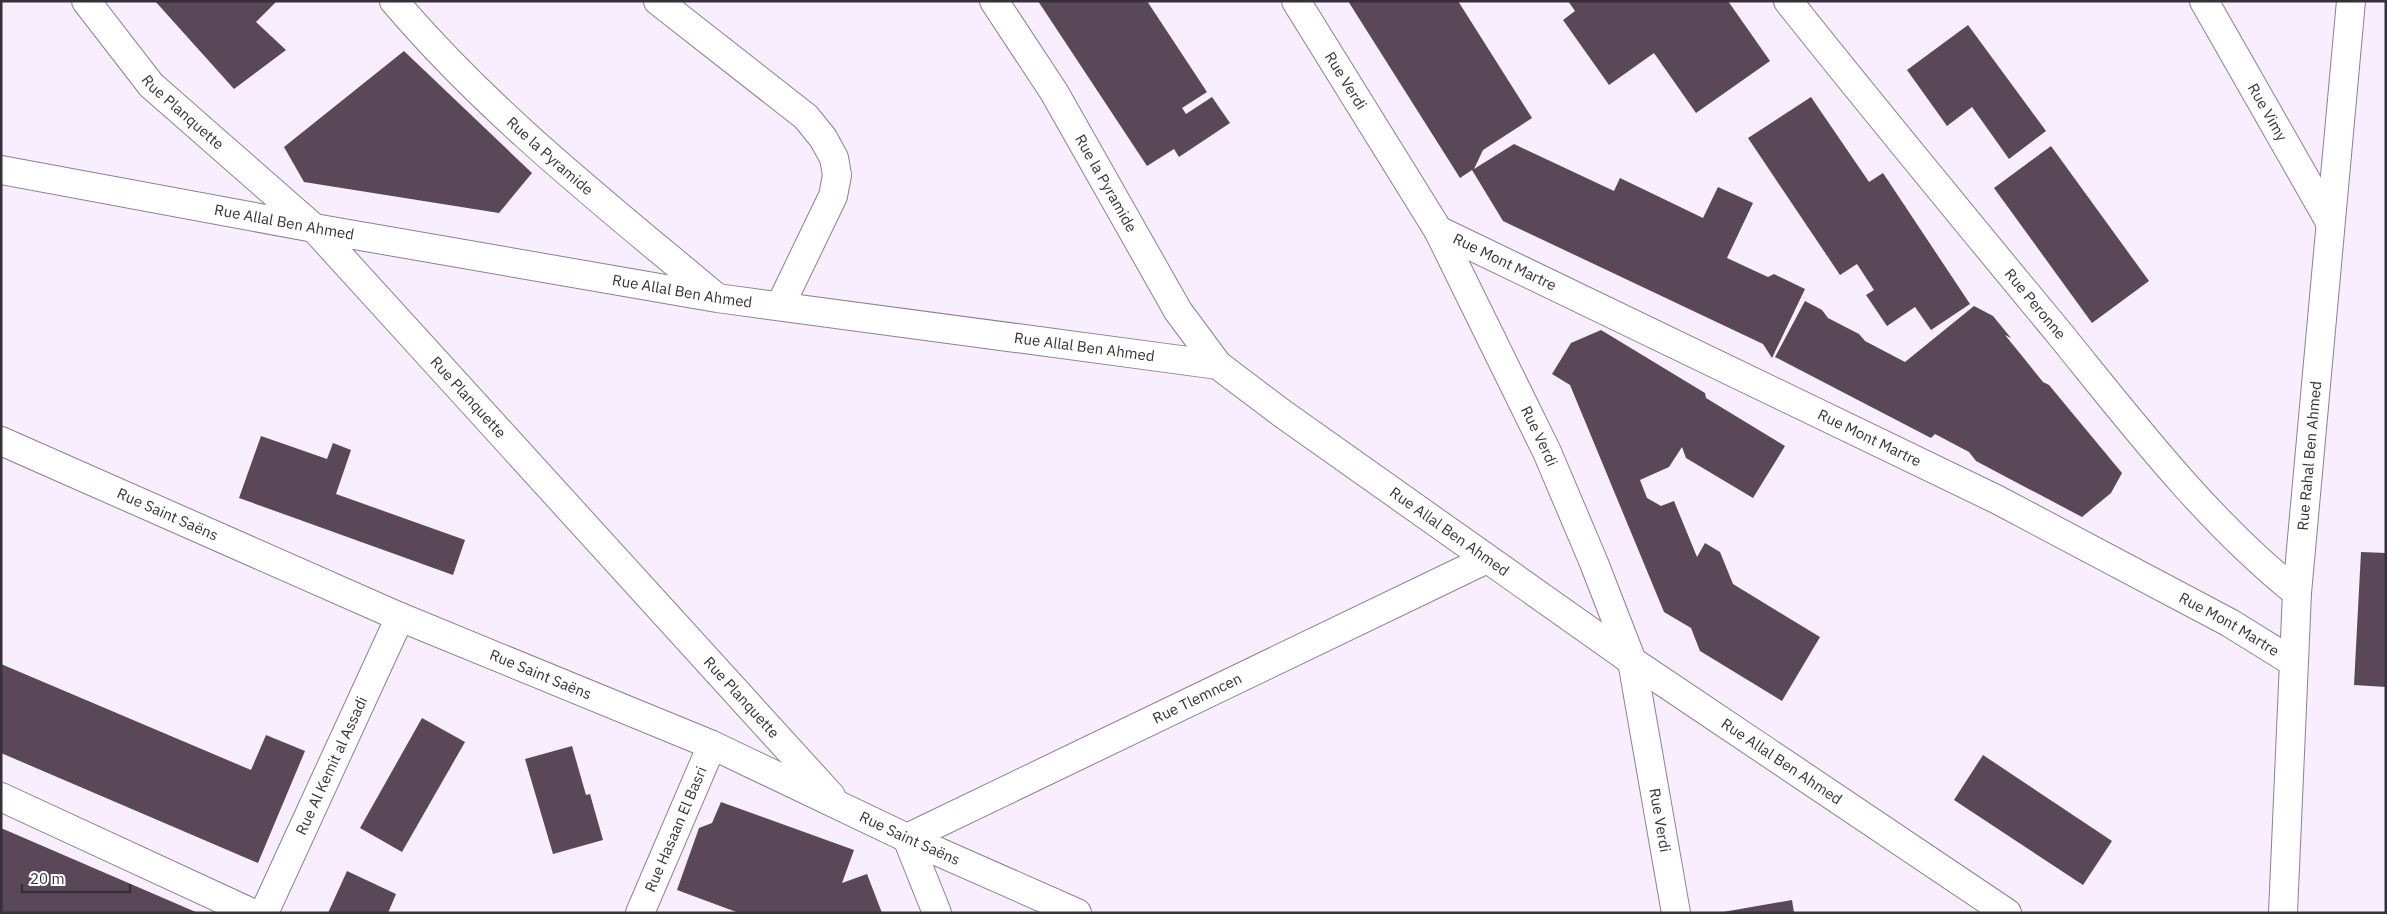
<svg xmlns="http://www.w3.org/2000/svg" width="2387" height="914" font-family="'IBM Plex Sans',sans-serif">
	<rect width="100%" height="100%" fill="#f8eefd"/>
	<g fill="#5a4859">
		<path d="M 155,1 L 277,1 L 256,22 L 286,50 L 234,89 Z"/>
		<path d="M 1038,1 L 1147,1 L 1207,92 L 1182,108 L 1186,114 L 1212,97 L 1230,123 L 1179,157 L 1174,149 L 1147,166 Z"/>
		<path d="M 1348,1 L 1458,1 L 1532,118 L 1483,150 L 1474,169 L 1514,144 L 1614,191 L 1620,178 L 1703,218 L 1718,187 L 1753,203 L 1727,258 L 1768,277 L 1774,274 L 1805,289 L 1772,358 L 1763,344 L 1503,221 L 1472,170 L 1460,178 Z"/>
		<path d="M 1568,1 L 1728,1 L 1770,61 L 1696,113 L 1654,53 L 1609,85 L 1563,20 L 1575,11 Z"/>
		<path d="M 1968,25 L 2046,131 L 2009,159 L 1972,107 L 1947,126 L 1907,70 Z"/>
		<path d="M 404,51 L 532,173 L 499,213 L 304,182 L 284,147 Z"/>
		<path d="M 1811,97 L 1869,182 L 1883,173 L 1970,304 L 1931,330 L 1915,307 L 1887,326 L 1866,295 L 1874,290 L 1857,264 L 1840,275 L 1748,138 Z"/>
		<path d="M 2051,146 L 2149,281 L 2092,323 L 1994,188 Z"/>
		<path d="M 1805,301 L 1822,310 L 1828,318 L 1859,334 L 1865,341 L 1905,362 L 1974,306 L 1993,316 L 2011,338 L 2005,335 L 2043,382 L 2049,385 L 2122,473 L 2111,493 L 2082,517 L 1976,461 L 1969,452 L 1935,434 L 1931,438 L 1775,357 Z"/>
		<path d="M 1601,330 L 1705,393 L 1706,398 L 1785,446 L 1753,498 L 1686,458 L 1682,447 L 1669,467 L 1640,480 L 1647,498 L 1661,506 L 1674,501 L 1697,557 L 1705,543 L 1720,552 L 1733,584 L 1820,637 L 1782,701 L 1700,651 L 1691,628 L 1664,612 L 1570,385 L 1552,374 L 1571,343 Z"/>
		<path d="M 261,436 L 327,459 L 333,443 L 351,450 L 336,494 L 465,540 L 453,575 L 239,498 Z"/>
		<path d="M 2361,552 L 2386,553 L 2386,687 L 2354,685 Z"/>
		<path d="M 1,664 L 251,770 L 266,735 L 305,751 L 258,863 L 1,753 Z"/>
		<path d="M 422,718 L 465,742 L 402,852 L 360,828 Z"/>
		<path d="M 572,746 L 586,795 L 590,794 L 603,840 L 553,854 L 525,759 Z"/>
		<path d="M 1983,755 L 2112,841 L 2083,885 L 1954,800 Z"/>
		<path d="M 721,802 L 854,850 L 842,883 L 867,874 L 882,913 L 739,913 L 677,890 L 699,828 L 712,823 Z"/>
		<path d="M 1,828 L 198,913 L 1,913 Z"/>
		<path d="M 347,871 L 396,894 L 388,913 L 328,913 Z"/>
		<path d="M 1792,900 L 1794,913 L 1723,913 L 1723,912 Z"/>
	</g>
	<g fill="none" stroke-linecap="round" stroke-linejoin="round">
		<g stroke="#8e7f95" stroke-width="30">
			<g id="minor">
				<path id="s1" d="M 86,1 L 151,85 L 314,228 L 831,796"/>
				<path id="s2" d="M 394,1 C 489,113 604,203 716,297"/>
				<path d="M 658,1 L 806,117 L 823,138 L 834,158 L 837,175 L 833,196 L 780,306"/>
				<path id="s3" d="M 994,1 L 1054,92 L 1178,311 L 1218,365"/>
				<path id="s4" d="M 1296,1 L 1438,230 L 1547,452 L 1594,563 L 1632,661 L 1676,913"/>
				<path id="s5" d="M 1788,1 C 1877,113 1968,223 2059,333 C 2133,424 2205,519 2297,593"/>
				<path id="s6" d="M 2204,1 L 2330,222"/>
				<path id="s7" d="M 1,170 L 314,228 L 717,298 L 1218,365 L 1283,414 L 1632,661 L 2007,913"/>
				<path id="s8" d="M 1438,230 L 1996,499 L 2230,623 L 2293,662"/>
				<path id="s9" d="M 1,441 L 400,617 L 712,745 L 907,838 L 1077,913"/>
				<path d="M 1,797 L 252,913"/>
				<path id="s10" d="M 907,838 L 1487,559"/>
				<path d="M 907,838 L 937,913"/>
				<path id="s11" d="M 264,913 L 400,617"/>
				<path id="s12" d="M 640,913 L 712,745"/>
				<path id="s13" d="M 2283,913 L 2297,593 L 2351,1"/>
			</g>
		</g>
		<use href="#minor" stroke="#fff" stroke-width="28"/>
	</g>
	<g text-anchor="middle" stroke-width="5" stroke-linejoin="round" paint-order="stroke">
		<g font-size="15" fill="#37303a" stroke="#fff">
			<text dy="5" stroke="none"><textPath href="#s4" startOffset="94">Rue Verdi</textPath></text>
			<text dy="5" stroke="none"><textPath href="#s1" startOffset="148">Rue Planquette</textPath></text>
			<text dy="5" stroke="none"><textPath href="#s6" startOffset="128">Rue Vimy</textPath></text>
			<text dy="5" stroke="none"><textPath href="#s2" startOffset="220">Rue la Pyramide</textPath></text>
			<text dy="5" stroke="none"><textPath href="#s3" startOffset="214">Rue la Pyramide</textPath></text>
			<text dy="5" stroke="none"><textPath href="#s7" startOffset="288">Rue Allal Ben Ahmed</textPath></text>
			<text dy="5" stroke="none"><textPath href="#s8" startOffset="74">Rue Mont Martre</textPath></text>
			<text dy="5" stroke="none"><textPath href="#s7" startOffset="692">Rue Allal Ben Ahmed</textPath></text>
			<text dy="5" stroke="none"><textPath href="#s5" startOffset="391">Rue Peronne</textPath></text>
			<text dy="5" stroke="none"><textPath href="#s7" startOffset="1098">Rue Allal Ben Ahmed</textPath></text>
			<text dy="5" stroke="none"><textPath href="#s1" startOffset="552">Rue Planquette</textPath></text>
			<text dy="5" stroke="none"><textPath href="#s4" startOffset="499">Rue Verdi</textPath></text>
			<text dy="5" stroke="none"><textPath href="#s8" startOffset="479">Rue Mont Martre</textPath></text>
			<text dy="5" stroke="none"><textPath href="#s13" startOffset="458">Rue Rahal Ben Ahmed</textPath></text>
			<text dy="5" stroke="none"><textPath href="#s9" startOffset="182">Rue Saint Saëns</textPath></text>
			<text dy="5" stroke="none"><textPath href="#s7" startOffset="1518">Rue Allal Ben Ahmed</textPath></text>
			<text dy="5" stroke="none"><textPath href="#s8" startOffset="884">Rue Mont Martre</textPath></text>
			<text dy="5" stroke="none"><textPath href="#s9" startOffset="588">Rue Saint Saëns</textPath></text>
			<text dy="5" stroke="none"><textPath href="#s1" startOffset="958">Rue Planquette</textPath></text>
			<text dy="5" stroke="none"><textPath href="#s10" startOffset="322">Rue Tlemncen</textPath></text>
			<text dy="5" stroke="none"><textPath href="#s7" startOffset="1922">Rue Allal Ben Ahmed</textPath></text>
			<text dy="5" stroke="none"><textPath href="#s11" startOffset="162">Rue Al Kemit al Assadi</textPath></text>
			<text dy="5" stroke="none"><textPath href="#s4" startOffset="904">Rue Verdi</textPath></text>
			<text dy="5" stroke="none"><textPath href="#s12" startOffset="91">Rue Hasaan El Basri</textPath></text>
			<text dy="5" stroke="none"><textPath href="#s9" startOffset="992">Rue Saint Saëns</textPath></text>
		</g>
	</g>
	<rect width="2387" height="914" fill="none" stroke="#37303a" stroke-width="5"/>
	<path d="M22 884v8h108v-8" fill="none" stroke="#37303a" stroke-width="2.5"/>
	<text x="30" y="884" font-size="15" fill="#37303a" stroke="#ffffff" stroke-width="4" paint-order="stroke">20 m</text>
</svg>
